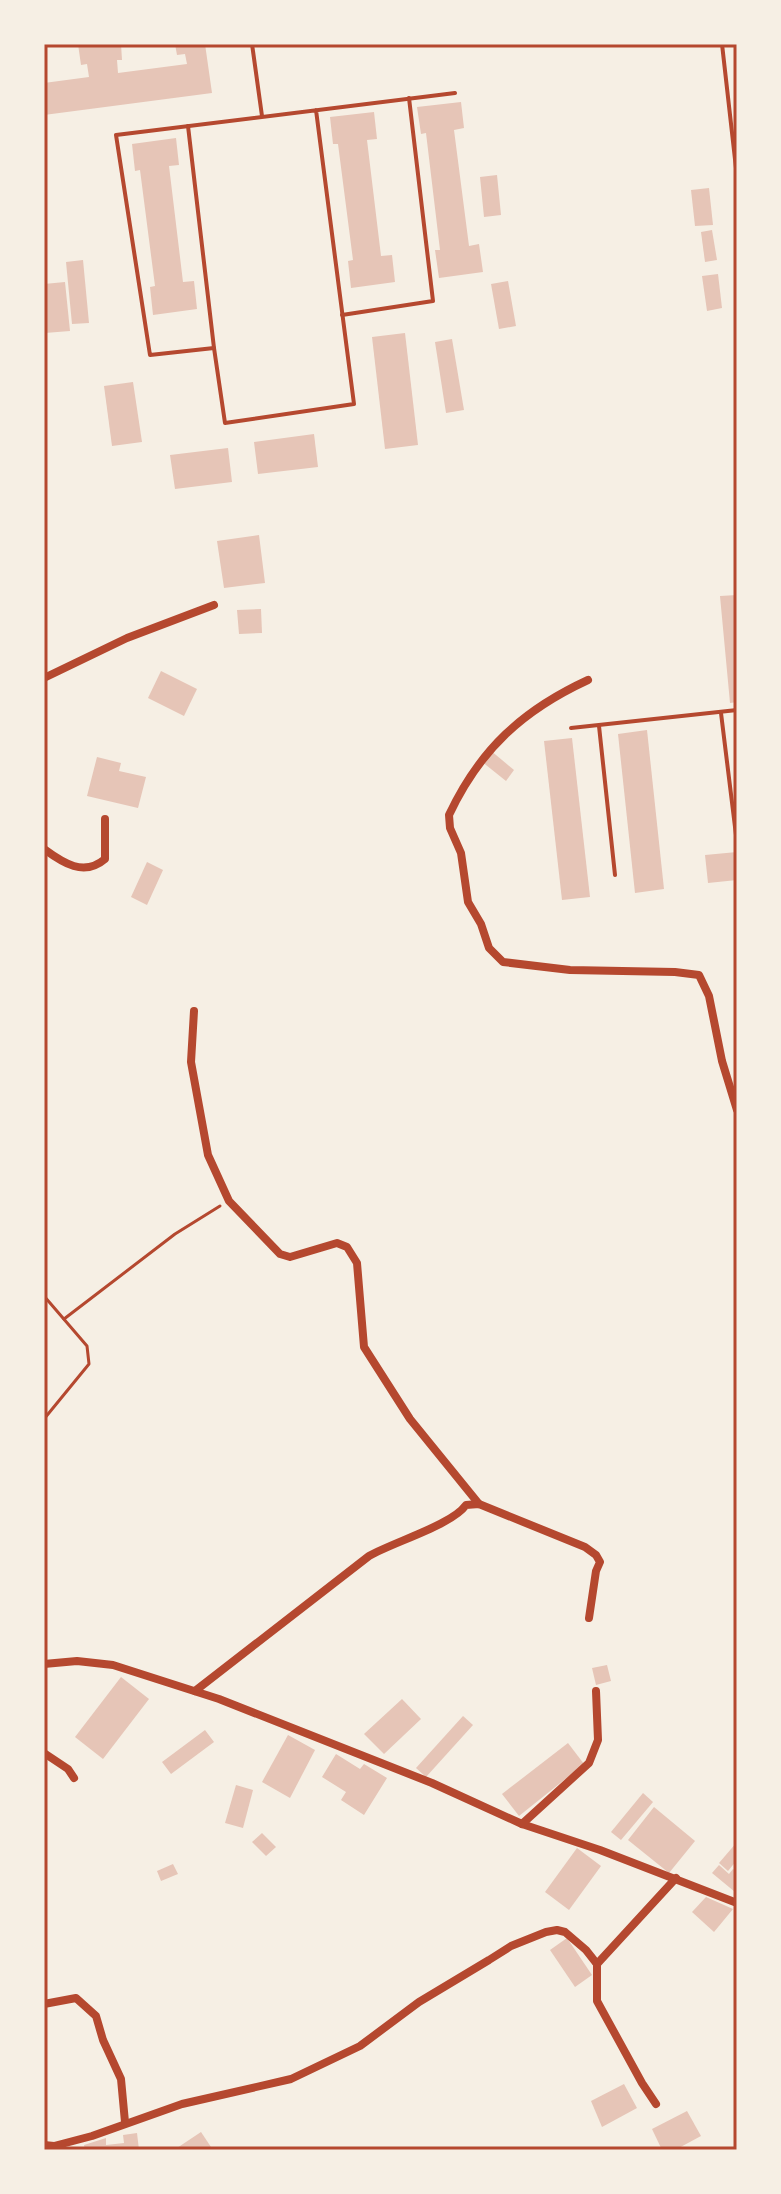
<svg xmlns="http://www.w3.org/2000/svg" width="781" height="2194" font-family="Helvetica,sans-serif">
	<rect width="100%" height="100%" fill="#f6efe4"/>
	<g fill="#e6c5b7">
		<path d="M 78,44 L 121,44 L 122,60 L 117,60 L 118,73 L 187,64 L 185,54 L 177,55 L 175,44 L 205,44 L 212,93 L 44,115 L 44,83 L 89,77 L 87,64 L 81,65 Z"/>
		<path d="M 461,102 L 464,128 L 454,130 L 469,246 L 479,244 L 483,272 L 439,278 L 435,250 L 440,250 L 426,133 L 421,134 L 417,107 Z"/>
		<path d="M 374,112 L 377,139 L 367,140 L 381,256 L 392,255 L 395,282 L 351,288 L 348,261 L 353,260 L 338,144 L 333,144 L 330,117 Z"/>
		<path d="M 176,138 L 179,165 L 169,166 L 183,282 L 194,281 L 197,309 L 153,315 L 150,287 L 155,286 L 140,170 L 135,171 L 132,144 Z"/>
		<path d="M 497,175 L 501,215 L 484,217 L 480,177 Z"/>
		<path d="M 709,188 L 713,225 L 695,226 L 691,190 Z"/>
		<path d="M 712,230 L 717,260 L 705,262 L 701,232 Z"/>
		<path d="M 83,260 L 89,323 L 72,324 L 66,262 Z"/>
		<path d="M 718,274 L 722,308 L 707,311 L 702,276 Z"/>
		<path d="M 508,281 L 516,326 L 499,329 L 491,284 Z"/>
		<path d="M 65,282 L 70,331 L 45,333 L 44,284 Z"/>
		<path d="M 405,333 L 418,445 L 385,449 L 372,337 Z"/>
		<path d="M 452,339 L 464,410 L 446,413 L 435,342 Z"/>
		<path d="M 133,382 L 142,442 L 112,446 L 104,386 Z"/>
		<path d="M 314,434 L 318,467 L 258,474 L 254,442 Z"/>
		<path d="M 228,448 L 232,482 L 175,489 L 170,455 Z"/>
		<path d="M 259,535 L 265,583 L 224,588 L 217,541 Z"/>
		<path d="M 737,595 L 737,702 L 730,703 L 720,596 Z"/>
		<path d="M 261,609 L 262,633 L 239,634 L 237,610 Z"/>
		<path d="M 161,671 L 197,689 L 184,716 L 148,698 Z"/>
		<path d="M 647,730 L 664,889 L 635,893 L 618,734 Z"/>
		<path d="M 572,738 L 590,897 L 562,900 L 544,741 Z"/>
		<path d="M 490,750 L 514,770 L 506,781 L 481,761 Z"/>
		<path d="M 97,757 L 121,763 L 119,771 L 146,777 L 138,808 L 87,796 Z"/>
		<path d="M 737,852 L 737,880 L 708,883 L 705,855 Z"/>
		<path d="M 147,862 L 163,870 L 147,905 L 131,897 Z"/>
		<path d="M 607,1665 L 611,1681 L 596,1685 L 592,1668 Z"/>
		<path d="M 121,1677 L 149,1699 L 103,1759 L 75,1737 Z"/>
		<path d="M 402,1699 L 421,1719 L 384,1754 L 364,1734 Z"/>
		<path d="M 463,1716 L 473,1725 L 426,1777 L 416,1768 Z"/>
		<path d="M 205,1730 L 214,1742 L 171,1774 L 162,1762 Z"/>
		<path d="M 288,1735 L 315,1750 L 290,1798 L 262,1782 Z"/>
		<path d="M 568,1743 L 584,1764 L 519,1816 L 502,1794 Z"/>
		<path d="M 336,1754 L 360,1769 L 364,1764 L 387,1778 L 364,1815 L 341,1800 L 346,1792 L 322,1777 Z"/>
		<path d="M 236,1785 L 253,1790 L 243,1828 L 225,1823 Z"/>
		<path d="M 643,1793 L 653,1802 L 621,1840 L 611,1832 Z"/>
		<path d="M 654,1807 L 695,1841 L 669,1873 L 628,1840 Z"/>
		<path d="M 262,1833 L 276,1847 L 266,1856 L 252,1842 Z"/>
		<path d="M 737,1842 L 737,1860 L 728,1871 L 719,1863 Z"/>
		<path d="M 577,1848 L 601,1866 L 569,1910 L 545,1892 Z"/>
		<path d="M 173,1864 L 178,1874 L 161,1881 L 157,1871 Z"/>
		<path d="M 719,1865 L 729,1874 L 733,1869 L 737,1872 L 735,1892 L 712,1873 Z"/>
		<path d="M 706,1897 L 733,1909 L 714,1932 L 692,1912 Z"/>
		<path d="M 567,1938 L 592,1975 L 575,1987 L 550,1950 Z"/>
		<path d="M 624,2084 L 637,2108 L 602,2127 L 591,2101 Z"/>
		<path d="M 687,2111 L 701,2136 L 675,2150 L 662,2150 L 652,2129 Z"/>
		<path d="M 201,2132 L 213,2150 L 174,2150 Z"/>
		<path d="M 137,2133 L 139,2150 L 85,2150 L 84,2145 L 106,2138 L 106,2145 L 124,2143 L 123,2135 Z"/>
	</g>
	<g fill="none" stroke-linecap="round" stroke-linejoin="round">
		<g stroke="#b5482f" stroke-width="3">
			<path d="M 44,1296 L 87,1346 L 89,1364 L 44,1419"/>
			<path d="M 64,1319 L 175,1234 L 220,1206"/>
		</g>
		<g stroke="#b5482f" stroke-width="4">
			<path d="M 252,44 L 262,116"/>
			<path d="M 722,44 L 737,177"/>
			<path d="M 316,110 L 354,404 L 225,423 L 214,348 L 150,355 L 116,135 L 455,93"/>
			<path d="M 188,126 L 214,348"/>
			<path d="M 342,315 L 433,301 L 409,98"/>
			<path d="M 721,713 L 736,835"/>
			<path d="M 599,726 L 615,875"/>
			<path d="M 571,728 L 737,710"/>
		</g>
		<g stroke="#b5482f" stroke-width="8">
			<path d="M 44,678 L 127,638 L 214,605"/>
			<path d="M 588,680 C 523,710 480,749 449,815 L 450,828 L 461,853 L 468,902 L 481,924 L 489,948 L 503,962 L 570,970 L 675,972 L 699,975 L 709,996 L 722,1061 L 737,1110"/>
			<path d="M 44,849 C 63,863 84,877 105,859 L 105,819"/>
			<path d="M 194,1011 L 191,1062 L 208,1155 L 229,1201 L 280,1254 L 290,1257 L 337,1243 L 347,1247 L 357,1263 L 364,1347 L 410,1419 L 479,1504"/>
			<path d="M 44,1664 L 77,1661 L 113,1665 L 219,1699 L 432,1783 L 522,1824 L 600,1850 L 737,1903"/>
			<path d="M 195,1691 L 369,1556 C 393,1542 452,1525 466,1505 L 479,1504 L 585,1547 L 596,1555 L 600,1562 L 596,1571 L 589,1618"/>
			<path d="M 44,1753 L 68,1769 L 74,1778"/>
			<path d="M 522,1824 L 589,1763 L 598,1740 L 596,1691"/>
			<path d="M 597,1964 L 676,1878"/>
			<path d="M 44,2004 L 76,1998 L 96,2016 L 103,2040 L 121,2079 L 125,2122"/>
			<path d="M 44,2145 L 54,2146 L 92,2136 L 182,2104 L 291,2079 L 360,2046 L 419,2002 L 489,1960 L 511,1946 L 546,1932 L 557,1930 L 565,1932 L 586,1950 L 597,1964 L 597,2001 L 642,2083 L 656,2104"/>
		</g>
	</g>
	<rect width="781" height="2194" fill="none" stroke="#f6efe4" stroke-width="92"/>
	<rect x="46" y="46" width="689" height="2102" fill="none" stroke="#b5482f" stroke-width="3"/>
</svg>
